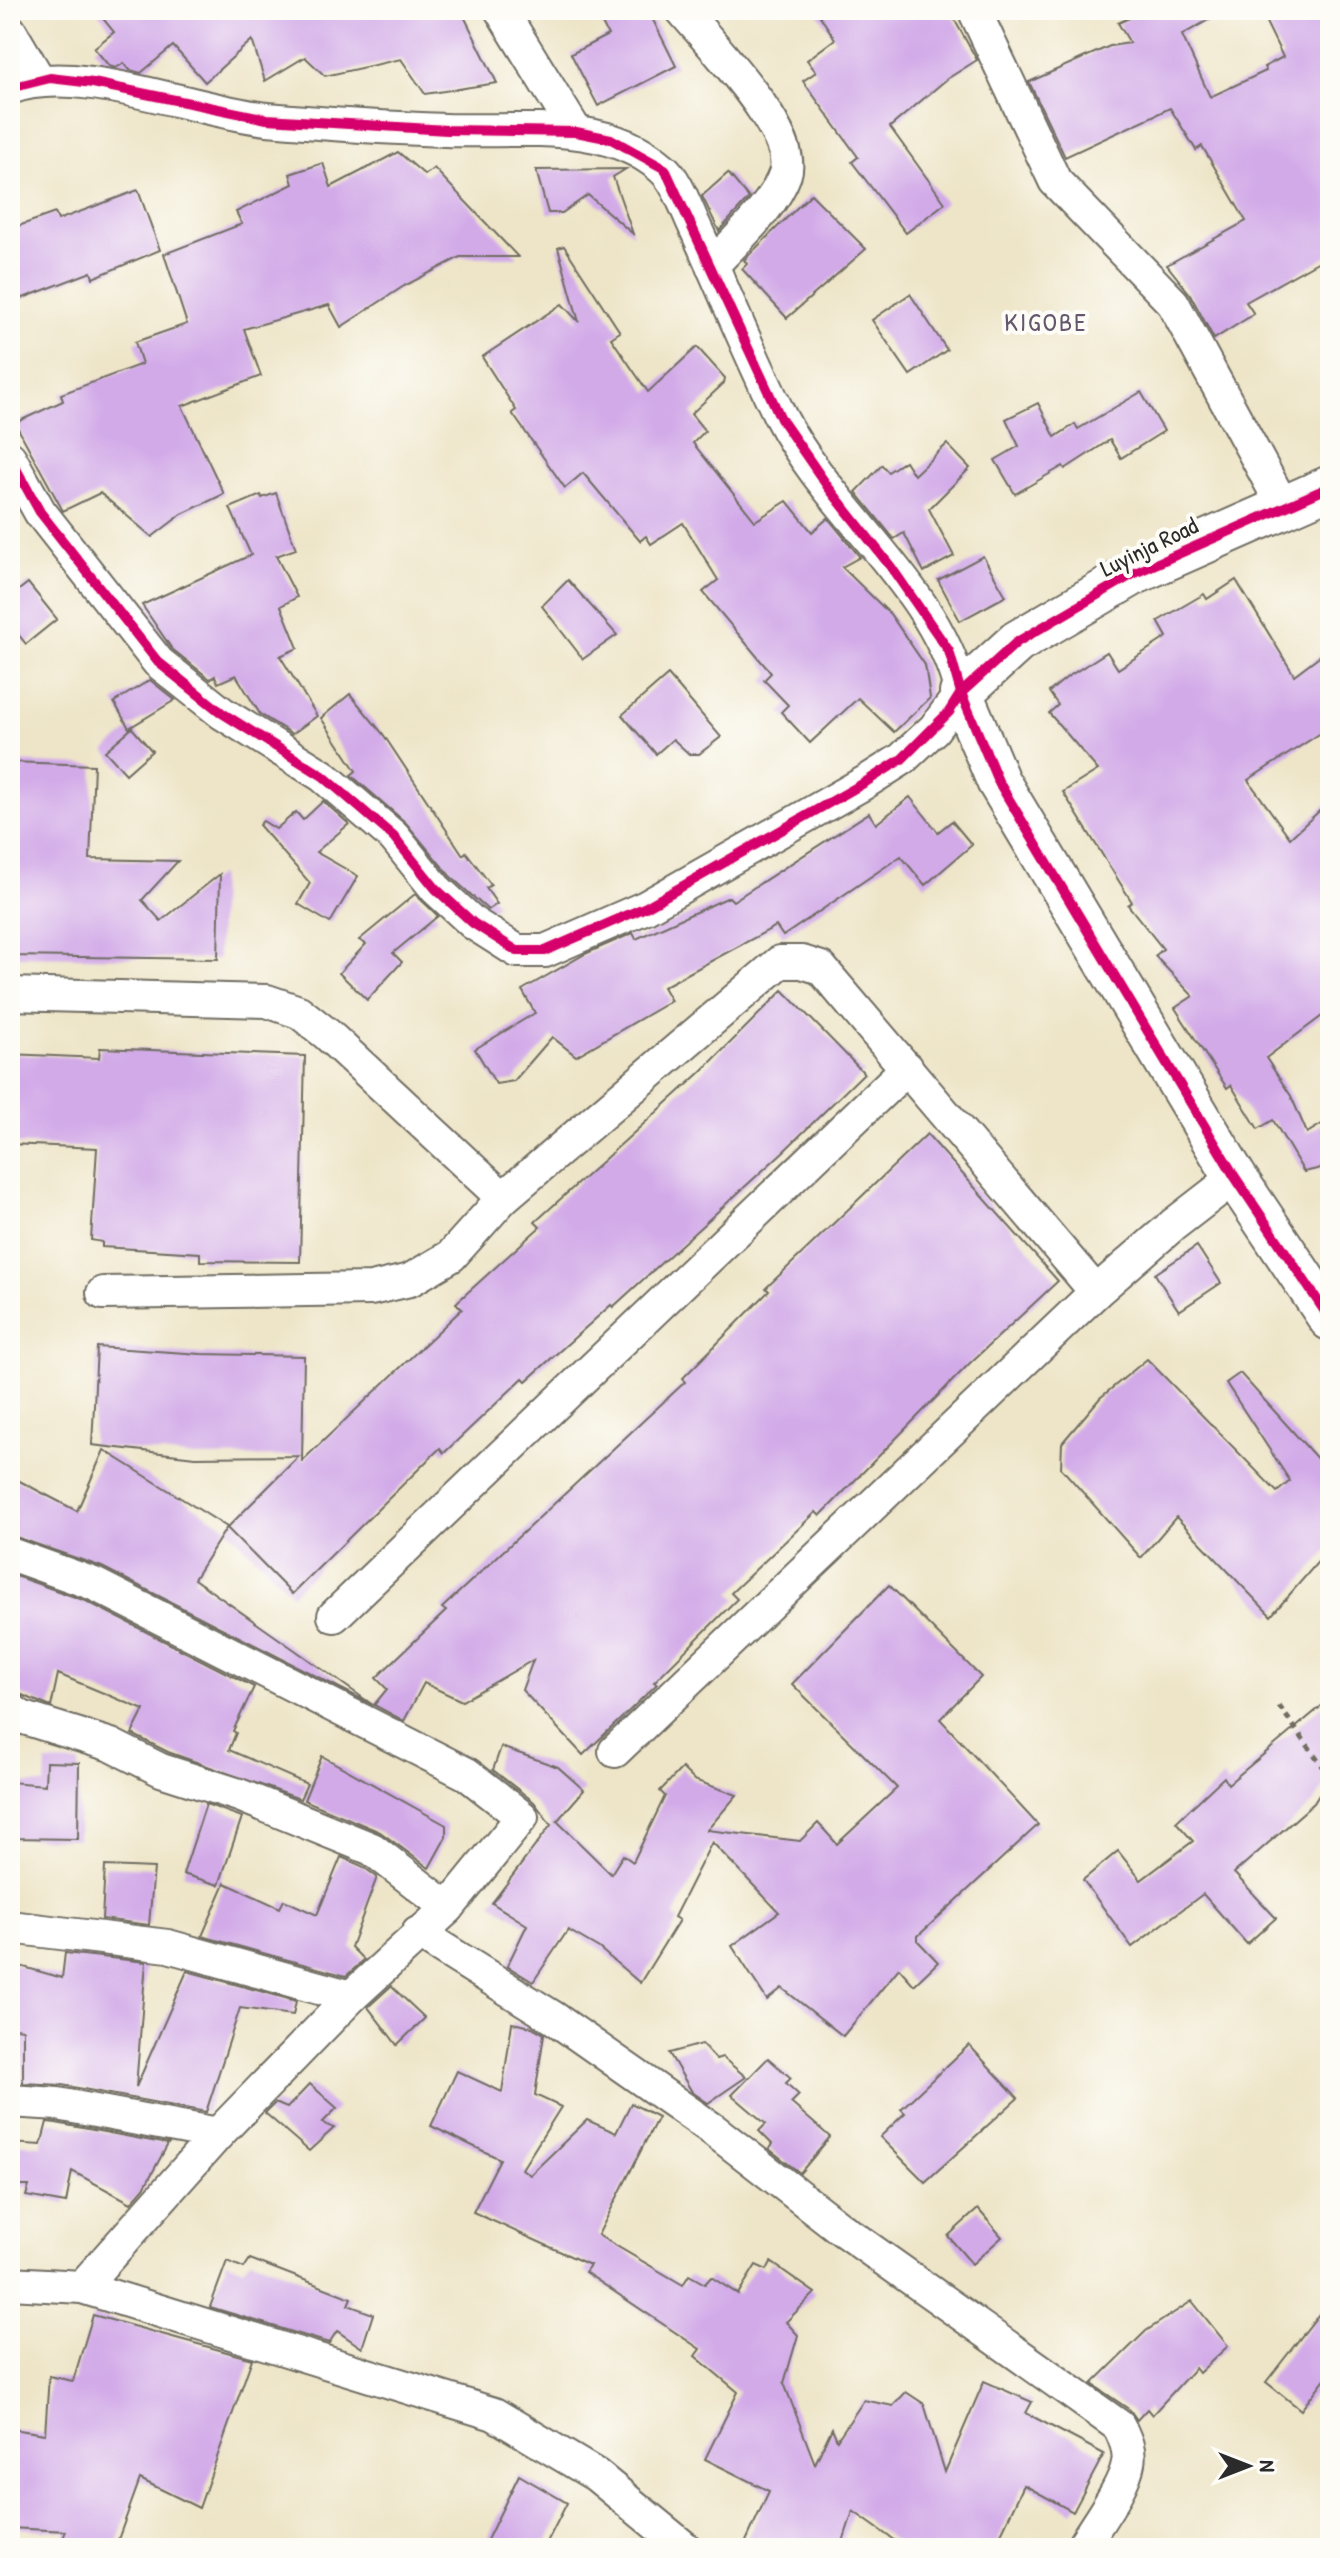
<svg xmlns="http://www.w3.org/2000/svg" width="1340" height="2558" font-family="'Patrick Hand',sans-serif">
	<rect width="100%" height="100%" fill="#fdfcf7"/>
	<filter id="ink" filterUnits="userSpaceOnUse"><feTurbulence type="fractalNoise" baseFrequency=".0125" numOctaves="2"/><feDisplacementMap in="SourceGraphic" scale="16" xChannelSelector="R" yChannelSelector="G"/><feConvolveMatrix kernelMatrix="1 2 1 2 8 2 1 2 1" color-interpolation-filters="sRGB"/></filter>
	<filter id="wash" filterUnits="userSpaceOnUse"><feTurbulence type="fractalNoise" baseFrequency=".006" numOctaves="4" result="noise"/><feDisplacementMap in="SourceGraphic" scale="32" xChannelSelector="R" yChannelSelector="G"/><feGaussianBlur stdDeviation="1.8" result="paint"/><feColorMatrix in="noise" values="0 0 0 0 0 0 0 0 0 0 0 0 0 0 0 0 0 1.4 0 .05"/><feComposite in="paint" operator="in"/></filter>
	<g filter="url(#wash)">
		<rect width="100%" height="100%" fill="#eee5c8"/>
		<g id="blocks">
			<g fill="#d2aae8">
				<path d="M 96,10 L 461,10 L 497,83 L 425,94 L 401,59 L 325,76 L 305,57 L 265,81 L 252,40 L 205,82 L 173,46 L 141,73 L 130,70 L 124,63 L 116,68 L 109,66 L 94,48 L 114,32 Z"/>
				<path d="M 595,10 L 648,10 L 676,66 L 598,106 L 571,54 L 608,35 Z"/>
				<path d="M 816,10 L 949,10 L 977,60 L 947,79 L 890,127 L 945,203 L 906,233 L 852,162 L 858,157 L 803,81 L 816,72 L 807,60 L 835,39 Z"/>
				<path d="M 1147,10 L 1226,10 L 1182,35 L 1210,97 L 1266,71 L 1264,67 L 1283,57 L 1260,10 L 1330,10 L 1330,255 L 1246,302 L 1254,314 L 1214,339 L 1190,294 L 1167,265 L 1246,221 L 1202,146 L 1196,150 L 1170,108 L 1065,157 L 1029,82 L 1110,46 L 1130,43 L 1118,23 Z"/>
				<path d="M 398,152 L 425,175 L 434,168 L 518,257 L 460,257 L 404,286 L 341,327 L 329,305 L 244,329 L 261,376 L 182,406 L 224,494 L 182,514 L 152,537 L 100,493 L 63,511 L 15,423 L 63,401 L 61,394 L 142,364 L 135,342 L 187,324 L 164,254 L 242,224 L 236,212 L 293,184 L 290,174 L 323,163 L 331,187 Z"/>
				<path d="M 626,169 L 613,177 L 633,234 L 588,195 L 562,213 L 548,213 L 536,170 Z"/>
				<path d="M 728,173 L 749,198 L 719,231 L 702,196 Z"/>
				<path d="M 138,190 L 160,250 L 93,278 L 91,272 L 10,303 L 10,229 L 55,213 L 58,220 Z"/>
				<path d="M 811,194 L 866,249 L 787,318 L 742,269 L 747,264 L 744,260 Z"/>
				<path d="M 564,246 L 620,332 L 611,338 L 648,392 L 697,347 L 725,378 L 724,383 L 691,414 L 705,431 L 693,443 L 755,521 L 787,501 L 812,532 L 828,518 L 860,557 L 842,567 L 890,614 L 925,665 L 930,698 L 894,732 L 858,698 L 810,743 L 781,712 L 788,705 L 764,680 L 771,673 L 703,592 L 718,580 L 683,523 L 651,544 L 646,536 L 640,541 L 583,473 L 565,488 L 512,413 L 516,410 L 482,357 L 562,304 L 579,322 L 558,248 Z"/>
				<path d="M 910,294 L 947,350 L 910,375 L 872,320 Z"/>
				<path d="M 1141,392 L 1164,431 L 1121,458 L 1110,440 L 1065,469 L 1063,466 L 1015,494 L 995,460 L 1019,446 L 1006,419 L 1038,403 L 1055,437 L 1075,424 L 1078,429 Z"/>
				<path d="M 947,444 L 970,468 L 929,509 L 954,556 L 924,572 L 904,533 L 894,539 L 856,492 L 882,465 L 888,472 L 905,461 L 914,475 Z"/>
				<path d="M 276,493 L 296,549 L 276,556 L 297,597 L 281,606 L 298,648 L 280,656 L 317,716 L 292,734 L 260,714 L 236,675 L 218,683 L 215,676 L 210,679 L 172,649 L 142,605 L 251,555 L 230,508 L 261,495 L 262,498 Z"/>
				<path d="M 983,556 L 1006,596 L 960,621 L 938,580 Z"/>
				<path d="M 568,580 L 617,635 L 583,659 L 542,606 Z"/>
				<path d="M 1236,580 L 1294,675 L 1330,648 L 1330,727 L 1248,780 L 1290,838 L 1330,801 L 1330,1010 L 1266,1058 L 1291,1096 L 1307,1133 L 1330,1119 L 1330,1166 L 1304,1172 L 1273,1120 L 1258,1129 L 1231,1085 L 1227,1088 L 1175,1008 L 1193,996 L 1155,956 L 1163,949 L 1128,905 L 1132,902 L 1063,792 L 1098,770 L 1049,713 L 1058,705 L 1049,692 L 1066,678 L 1107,652 L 1118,669 L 1167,637 L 1158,621 L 1204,594 L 1207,599 Z"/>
				<path d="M 28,583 L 57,619 L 26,644 L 10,624 L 10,597 Z"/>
				<path d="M 668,675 L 721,737 L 699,754 L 689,754 L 673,739 L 656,754 L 622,715 Z"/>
				<path d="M 150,680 L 175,700 L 129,728 L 114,702 Z"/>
				<path d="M 350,694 L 383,734 L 463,855 L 466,852 L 491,885 L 486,888 L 497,904 L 488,910 L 450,876 L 406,823 L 351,775 L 356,771 L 321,718 Z"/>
				<path d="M 132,728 L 152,751 L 126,774 L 105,751 Z"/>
				<path d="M 10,762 L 94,765 L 90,859 L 178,861 L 142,900 L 161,921 L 220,874 L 218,959 L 10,956 Z"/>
				<path d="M 910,797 L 938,832 L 952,821 L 972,845 L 925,885 L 901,856 L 783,936 L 776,926 L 663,987 L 671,1001 L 576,1056 L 552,1037 L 514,1081 L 496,1084 L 475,1049 L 535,1013 L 522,990 L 585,954 L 633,933 L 636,939 L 729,897 L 733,901 L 869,813 L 876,824 Z"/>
				<path d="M 323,801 L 349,824 L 316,852 L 358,876 L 330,923 L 298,904 L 310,883 L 259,825 L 263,821 L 276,829 L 296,812 L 303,820 Z"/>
				<path d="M 415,894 L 438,916 L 393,953 L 402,962 L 367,1000 L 339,973 L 366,944 L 359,940 Z"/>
				<path d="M 783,990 L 864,1073 L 784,1151 L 613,1307 L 611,1305 L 526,1381 L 523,1378 L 444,1453 L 440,1448 L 292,1594 L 227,1528 L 299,1456 L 195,1457 L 92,1445 L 97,1347 L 201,1354 L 304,1356 L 302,1461 L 462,1309 L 456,1303 L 540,1227 L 535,1222 L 700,1073 Z"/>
				<path d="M 100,1048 L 305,1056 L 300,1262 L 200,1261 L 200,1253 L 102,1247 L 102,1242 L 91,1240 L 97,1148 L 10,1144 L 10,1054 L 99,1058 Z"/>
				<path d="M 927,1134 L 1058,1281 L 970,1363 L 820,1516 L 816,1512 L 731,1593 L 737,1599 L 654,1682 L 657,1684 L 583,1755 L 522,1690 L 533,1660 L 462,1701 L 424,1683 L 404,1721 L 374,1705 L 387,1689 L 376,1678 L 446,1611 L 442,1608 L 685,1382 L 682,1379 L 769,1291 L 766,1288 Z"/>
				<path d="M 1197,1246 L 1221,1283 L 1179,1311 L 1155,1274 Z"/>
				<path d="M 1147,1359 L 1277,1492 L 1290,1481 L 1226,1383 L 1240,1373 L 1330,1473 L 1330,1548 L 1271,1616 L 1176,1517 L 1141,1558 L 1061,1468 L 1062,1443 L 1100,1398 Z"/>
				<path d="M 104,1450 L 227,1527 L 194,1579 L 373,1705 L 102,1567 L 10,1535 L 10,1476 L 77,1511 Z"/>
				<path d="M 10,1574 L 86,1601 L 254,1687 L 233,1731 L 236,1733 L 229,1750 L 307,1784 L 300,1799 L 168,1752 L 132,1734 L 144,1710 L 58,1674 L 51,1707 L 10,1690 Z"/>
				<path d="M 889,1585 L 981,1677 L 940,1719 L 1038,1825 L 918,1936 L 918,1941 L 938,1962 L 914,1985 L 899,1968 L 843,2036 L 782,1988 L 767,2000 L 732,1946 L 779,1912 L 712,1842 L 674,1917 L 679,1920 L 640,1983 L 599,1948 L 568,1930 L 533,1982 L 507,1966 L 527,1925 L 492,1903 L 551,1825 L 534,1802 L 493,1770 L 501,1747 L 558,1767 L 584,1790 L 557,1821 L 611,1874 L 623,1855 L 633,1862 L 665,1796 L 660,1791 L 682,1768 L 694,1780 L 737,1795 L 707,1830 L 800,1841 L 818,1823 L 837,1844 L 897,1788 L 792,1684 Z"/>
				<path d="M 1330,1699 L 1330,1777 L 1314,1803 L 1234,1873 L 1276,1918 L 1247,1944 L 1203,1894 L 1132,1947 L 1083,1880 L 1118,1851 L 1141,1880 L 1193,1841 L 1176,1822 L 1224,1777 L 1228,1784 Z"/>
				<path d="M 322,1756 L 446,1825 L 446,1837 L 429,1868 L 380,1832 L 304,1800 Z"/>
				<path d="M 46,1762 L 79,1763 L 78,1839 L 10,1838 L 10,1782 L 45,1785 Z"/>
				<path d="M 206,1804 L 242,1817 L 219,1885 L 183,1874 Z"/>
				<path d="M 341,1857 L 362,1866 L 377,1877 L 351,1947 L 364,1960 L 346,1976 L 202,1936 L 225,1883 L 280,1908 L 284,1900 L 317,1915 Z"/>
				<path d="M 105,1866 L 154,1868 L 149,1925 L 102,1919 Z"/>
				<path d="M 65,1953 L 146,1962 L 136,2087 L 187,1971 L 296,2001 L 293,2015 L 240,2008 L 206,2112 L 62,2085 L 23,2083 L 23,2029 L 10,2027 L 10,1963 L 62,1978 Z"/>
				<path d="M 391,1986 L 425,2018 L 397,2045 L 368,2007 Z"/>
				<path d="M 512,2023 L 532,2027 L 544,2034 L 535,2095 L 561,2107 L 522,2169 L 530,2175 L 587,2120 L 616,2133 L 631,2103 L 658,2117 L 598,2235 L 683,2285 L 689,2275 L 705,2284 L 711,2277 L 738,2294 L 756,2265 L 767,2270 L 771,2262 L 815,2293 L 786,2322 L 798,2335 L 784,2383 L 815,2464 L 832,2428 L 837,2440 L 864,2400 L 893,2406 L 906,2392 L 924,2404 L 945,2472 L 984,2381 L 1032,2402 L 1026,2413 L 1104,2454 L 1073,2512 L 1024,2485 L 994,2548 L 905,2548 L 853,2511 L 841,2548 L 743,2548 L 769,2491 L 705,2459 L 738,2392 L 695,2356 L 700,2349 L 585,2272 L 590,2265 L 473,2212 L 500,2159 L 431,2126 L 457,2071 L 502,2092 Z"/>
				<path d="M 702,2044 L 716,2059 L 722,2057 L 746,2077 L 708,2103 L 692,2092 L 669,2053 Z"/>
				<path d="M 969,2045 L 1018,2098 L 925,2182 L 880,2137 L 905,2113 L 901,2109 Z"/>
				<path d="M 768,2058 L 791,2078 L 786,2083 L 799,2095 L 791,2103 L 830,2137 L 800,2173 L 769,2149 L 772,2144 L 759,2131 L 766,2124 L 732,2095 Z"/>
				<path d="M 310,2084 L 337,2108 L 322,2123 L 334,2128 L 309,2151 L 265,2113 L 275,2103 L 287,2108 Z"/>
				<path d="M 47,2122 L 56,2123 L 168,2144 L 144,2188 L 131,2203 L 72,2171 L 66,2203 L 26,2196 L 29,2186 L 10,2186 L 10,2143 L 41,2145 Z"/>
				<path d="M 978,2209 L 1002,2237 L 972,2264 L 948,2236 Z"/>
				<path d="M 250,2259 L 351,2298 L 348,2305 L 373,2314 L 362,2348 L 337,2331 L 329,2343 L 210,2307 L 227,2261 L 244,2268 Z"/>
				<path d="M 1330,2300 L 1330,2372 L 1301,2410 L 1266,2382 Z"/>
				<path d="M 1192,2301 L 1228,2346 L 1199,2373 L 1195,2368 L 1152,2415 L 1147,2409 L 1137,2420 L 1130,2410 L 1092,2384 L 1146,2331 Z"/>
				<path d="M 93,2315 L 252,2359 L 199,2508 L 140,2479 L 115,2548 L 59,2548 L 66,2531 L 10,2528 L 12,2429 L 45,2434 L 49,2376 L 73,2381 Z"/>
				<path d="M 519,2475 L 567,2503 L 544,2548 L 483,2548 Z"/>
			</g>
		</g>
	</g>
	<g filter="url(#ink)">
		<use href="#blocks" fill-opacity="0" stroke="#6f6c62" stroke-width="2"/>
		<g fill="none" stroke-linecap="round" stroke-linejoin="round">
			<g stroke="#6f6c62" stroke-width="36">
				<g id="minor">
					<path d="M 501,10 L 576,132"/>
					<path d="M 682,10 C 708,41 799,134 785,174 C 773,208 736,239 712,266"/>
					<path d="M 976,14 L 1055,181 L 1173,303 L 1283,506"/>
					<path d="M 10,31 L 39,80"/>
					<path d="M 10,88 C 78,62 192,111 267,119 C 327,124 387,128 446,130 C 518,133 603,117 662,168 C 678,181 687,211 696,229 C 724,291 750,355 780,416 C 829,512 936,586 961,693 L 934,729 L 902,759 L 864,783 L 646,907 L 545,951 L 517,951 L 473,923 L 436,889 L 394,837 L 323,776 L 222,713 L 158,662 L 40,512 L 10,458"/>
					<path d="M 10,994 L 267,1001 L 299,1012 L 328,1035 L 503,1198"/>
					<path d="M 103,1293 L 371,1289 L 410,1280 L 451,1256 L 503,1198 L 780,962 L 802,962 L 821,968 L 1096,1292"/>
					<path d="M 10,1554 L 94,1584 L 467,1774 L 522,1817 L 448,1908 L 351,1997 L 218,2134 L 82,2287"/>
					<path d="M 334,1616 L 907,1068"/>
					<path d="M 10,1709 L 21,1717 L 111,1745 L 161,1770 L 239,1795 L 372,1849 L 448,1908"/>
					<path d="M 615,1751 L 1096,1292 L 1173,1225 L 1235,1177"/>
					<path d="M 10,1927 L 168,1946 L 351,1997"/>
					<path d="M 418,1933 L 554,2018 L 711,2128 L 840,2228 L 1119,2426 C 1124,2437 1131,2450 1128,2463 C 1124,2488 1095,2525 1082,2548"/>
					<path d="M 10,2101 L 58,2104 L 218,2134"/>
					<path d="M 10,2283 L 82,2287 L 494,2414 L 596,2475 L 685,2548"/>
				</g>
			</g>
			<g stroke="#6f6c62" stroke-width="46">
				<path id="tertiary" d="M 1330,487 L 1135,573 L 1017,642 L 961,693 L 998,781 L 1235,1177 L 1330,1319"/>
			</g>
			<path stroke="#6f6c62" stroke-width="5" stroke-dasharray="6 6" stroke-linecap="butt" d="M 1279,1706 L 1330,1776"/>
			<use href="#minor" stroke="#fff" stroke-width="32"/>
			<use href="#tertiary" stroke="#fff" stroke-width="42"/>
			<g stroke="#fdfcf7" stroke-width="15">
				<g id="cycleway">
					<path d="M 10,88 L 50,78 L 93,83 L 267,119 L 447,130 L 576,132 L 611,139 L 665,169 L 781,419 L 828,487 L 891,567 L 949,651 L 961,693 L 998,781 L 1235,1177 L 1330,1319"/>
					<path d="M 10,458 L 40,512 L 158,662 L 222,713 L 323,776 L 394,837 L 436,889 L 473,923 L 517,951 L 545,951 L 646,907 L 864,783 L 902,759 L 949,712 L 961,693 L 1017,642 L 1135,573 L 1330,487"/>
				</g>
			</g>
			<use href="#cycleway" stroke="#d6006c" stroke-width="10"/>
		</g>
	</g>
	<g text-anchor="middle" stroke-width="8" stroke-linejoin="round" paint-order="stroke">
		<g font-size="24" fill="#2b2b2b" stroke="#fdfcf7">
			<text transform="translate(1149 547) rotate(-26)" y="8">Luyinja Road</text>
		</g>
		<g font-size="26" letter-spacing="2" fill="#65576d" stroke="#fdfcf7">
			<text x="1046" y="331">KIGOBE</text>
		</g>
	</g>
	<rect width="1340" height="2558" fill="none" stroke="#fdfcf7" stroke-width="40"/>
	<g transform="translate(1248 2466) rotate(90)" stroke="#fdfcf7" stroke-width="6" paint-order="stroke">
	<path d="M0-6L14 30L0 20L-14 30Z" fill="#2b2b2b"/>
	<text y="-12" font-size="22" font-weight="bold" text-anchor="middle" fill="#2b2b2b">N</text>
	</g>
</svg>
